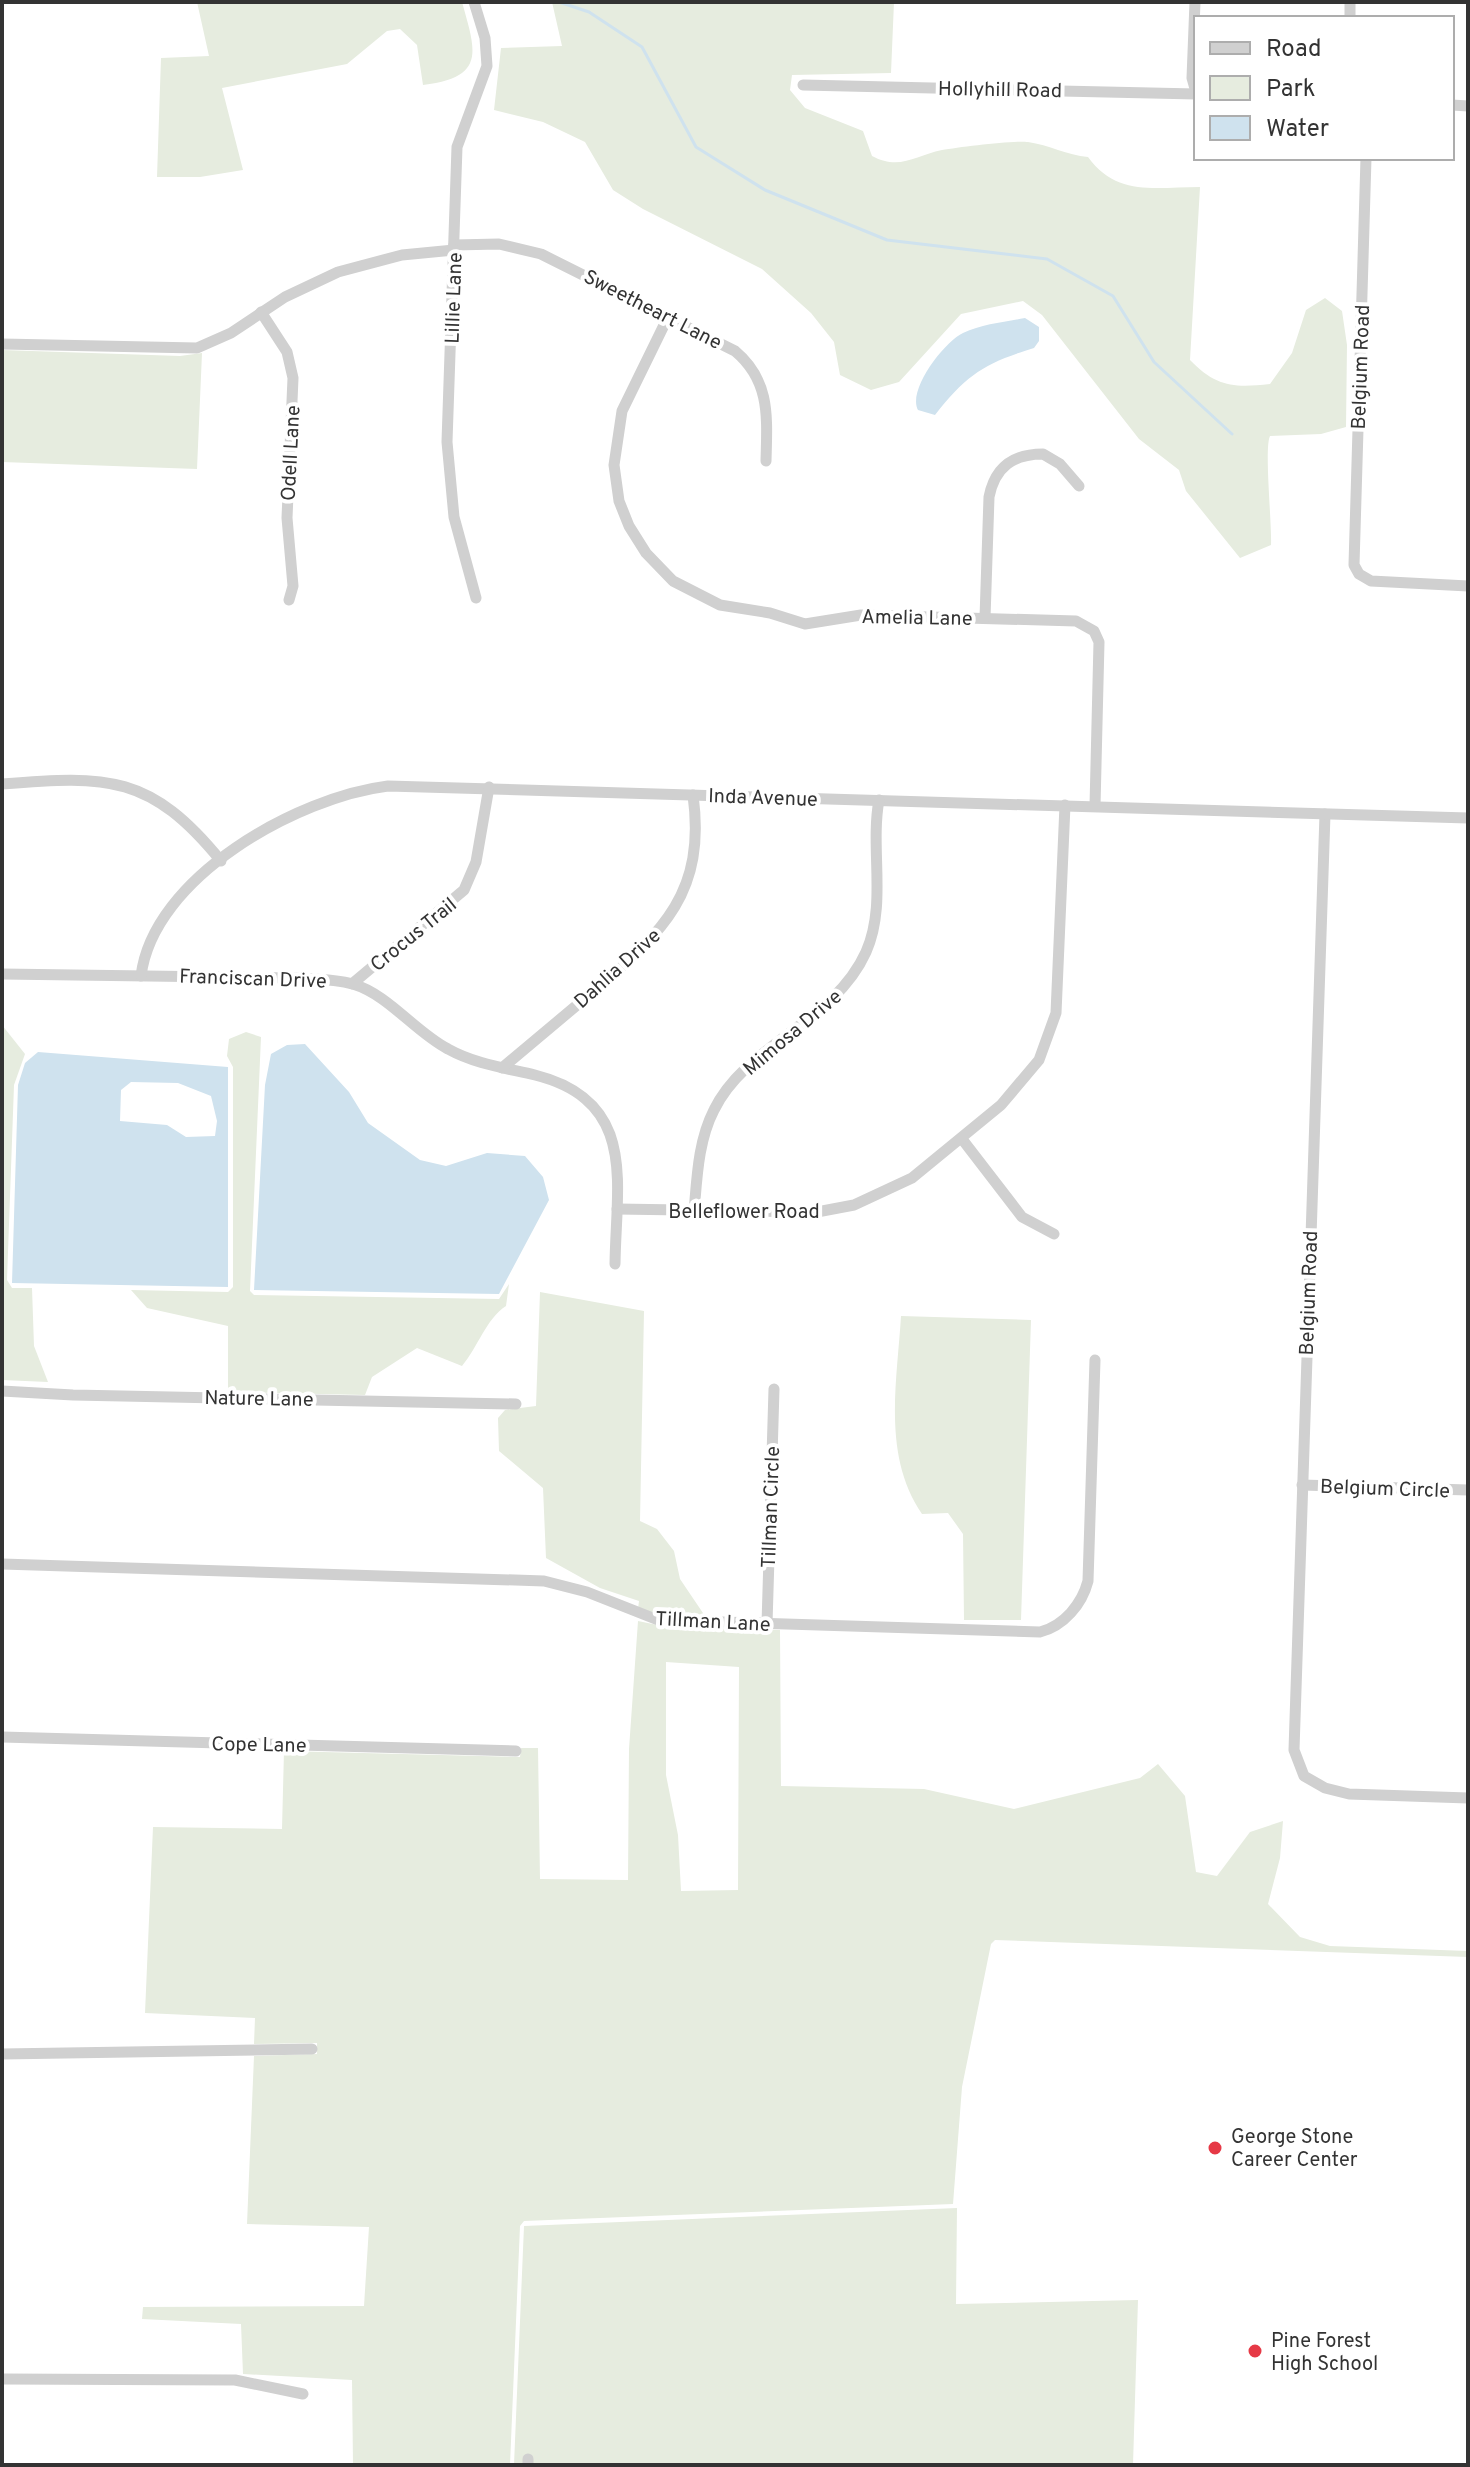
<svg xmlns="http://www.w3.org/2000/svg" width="1470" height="2467" font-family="Overpass,sans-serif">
	<rect width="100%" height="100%" fill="#fff"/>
	<g fill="#e6ecdf" fill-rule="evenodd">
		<path d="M 197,2 L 462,2 C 476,52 486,77 423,85 L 417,45 L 400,29 L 387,31 L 347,64 L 222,88 L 243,170 L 200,177 L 157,177 L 161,58 L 209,56 Z"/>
		<path d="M 552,2 L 894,2 L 891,73 L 792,75 L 790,90 L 805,108 L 863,131 L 872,156 C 900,171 916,155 942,150 C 960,147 1013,140 1028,142 C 1049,145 1067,155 1088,157 C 1117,197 1155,187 1200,187 L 1190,360 C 1216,387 1234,388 1270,384 L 1292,353 L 1306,310 L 1325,298 L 1342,311 L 1347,345 L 1346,427 L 1321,434 L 1270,436 C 1264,448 1272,523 1271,545 L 1240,558 L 1186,491 L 1179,470 L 1139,439 L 1042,315 L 1023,301 L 961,314 L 899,382 L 871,390 L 840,375 L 834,342 L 811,313 L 762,269 L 643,209 L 613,190 L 585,142 L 543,122 L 494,110 L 501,48 L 562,46 Z"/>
		<path d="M 2,350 L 180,356 L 202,353 L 197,469 L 2,462 Z"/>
		<path d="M 2,1025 L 25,1054 L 14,1085 L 7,1280 L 12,1288 L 32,1288 L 34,1346 L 48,1382 L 2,1380 Z"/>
		<path d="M 246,1032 L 261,1037 L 250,1291 L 254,1295 L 499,1299 L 509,1284 L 506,1306 C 486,1319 478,1347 462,1366 L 417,1348 L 372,1377 L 365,1395 L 228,1392 L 228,1326 L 147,1308 L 131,1290 L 228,1292 L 233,1287 L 233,1067 L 227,1056 L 229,1039 Z"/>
		<path d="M 540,1292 L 644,1311 L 640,1521 L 657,1529 L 674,1551 L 680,1579 L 705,1616 L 659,1614 L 638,1609 L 639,1601 L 600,1588 L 546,1558 L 543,1488 L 499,1451 L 498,1418 L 505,1410 L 536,1406 Z"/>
		<path d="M 901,1316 L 1031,1320 L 1021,1620 L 964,1620 L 963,1534 L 948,1513 L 922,1514 C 882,1455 897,1383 901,1316 Z"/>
		<path d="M 638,1621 L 667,1627 L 780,1630 L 781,1786 L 924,1789 L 1014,1809 L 1140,1778 L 1158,1764 L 1185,1796 L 1196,1872 L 1217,1876 L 1250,1832 L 1283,1821 L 1280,1858 L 1268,1904 L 1300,1937 L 1330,1946 L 1468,1951 L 1468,1957 L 995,1940 L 991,1944 L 962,2087 L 953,2204 L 524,2221 L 520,2226 L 510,2465 L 353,2465 L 352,2380 L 243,2374 L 241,2324 L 142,2319 L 143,2307 L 364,2306 L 369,2227 L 247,2224 L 254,2056 L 317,2054 L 317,2043 L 254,2044 L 255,2018 L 145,2013 L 153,1827 L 282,1829 L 284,1751 L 520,1757 L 521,1748 L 538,1748 L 540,1879 L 628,1880 L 629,1749 ZM 666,1662 L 739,1667 L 738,1890 L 681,1891 L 678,1835 L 666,1775 Z"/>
		<path d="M 957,2208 L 956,2304 L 1138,2300 L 1133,2465 L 514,2465 L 524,2226 Z"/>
	</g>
	<g fill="#cfe2ee" fill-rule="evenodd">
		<path d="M 1025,318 L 1039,327 L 1039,341 L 1034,348 C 985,363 967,374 935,415 L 918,410 C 907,390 945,341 963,333 C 982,324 1005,322 1025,318 Z"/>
		<path d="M 305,1044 L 349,1092 L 368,1123 L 420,1160 L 446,1166 L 487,1153 L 525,1156 L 543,1177 L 549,1200 L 499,1294 L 254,1290 L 265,1085 L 271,1054 L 287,1045 Z"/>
		<path d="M 38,1052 L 228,1067 L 228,1287 L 12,1283 L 18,1085 L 25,1063 ZM 131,1082 L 178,1083 L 211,1096 L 217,1121 L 215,1136 L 186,1137 L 167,1125 L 120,1121 L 121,1090 Z"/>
	</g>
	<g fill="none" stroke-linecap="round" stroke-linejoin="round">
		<path stroke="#cfe2ee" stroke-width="3" d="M 559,2 L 589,12 L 642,47 L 696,147 L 765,190 L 887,240 L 1047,259 L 1113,296 L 1154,362 L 1232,434"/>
		<g stroke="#d0d0d0" stroke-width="11">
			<path d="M 474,2 L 485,38 L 487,66 L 457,147 L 447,442 L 454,517 L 476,598"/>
			<path d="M 1195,2 L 1192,78 L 1196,92"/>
			<path d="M 1350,18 L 1350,2"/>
			<path d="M 803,85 L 1196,94"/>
			<path d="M 1452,105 L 1468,106"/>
			<path d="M 1366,158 L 1354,565 L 1359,574 L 1371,581 L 1468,586"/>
			<path d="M 454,245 L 499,244 L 541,254 L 735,351 C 771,381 767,418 766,461"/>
			<path d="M 261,312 L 287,352 L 293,378 L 287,518 L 293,586 L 289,600"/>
			<path d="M 668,317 L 622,411 L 614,465 L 619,501 L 629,526 L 646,553 L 673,581 L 720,605 L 770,613 L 805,624 L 861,615 L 1076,621 L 1094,631 L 1099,642 L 1095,806"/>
			<path d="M 2,344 L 197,348 L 231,333 L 285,297 L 338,272 L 402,255 L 454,250"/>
			<path d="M 985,618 L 989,497 C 995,467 1013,454 1043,454 L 1060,464 L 1079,486"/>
			<path d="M 2,784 C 108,775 151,775 221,861"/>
			<path d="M 1325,814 L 1294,1750 L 1304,1776 L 1325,1788 L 1349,1794 L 1468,1798"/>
			<path d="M 2,974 L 298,978 C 316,979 335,979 353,984 C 389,995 415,1032 448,1049 C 475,1064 505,1068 535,1075 C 638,1101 616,1183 615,1264"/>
			<path d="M 141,976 C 153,877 298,797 388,786 L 1468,818"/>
			<path d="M 352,984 L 464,890 L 476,862 L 489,787"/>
			<path d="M 502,1068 C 533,1042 564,1016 595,990 C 664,931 706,892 693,795"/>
			<path d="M 962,1139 L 1022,1217 L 1054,1234"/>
			<path d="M 617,1209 L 817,1212 L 854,1205 L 912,1178 L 1001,1105 L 1039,1060 L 1056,1013 L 1065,805"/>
			<path d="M 694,1212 C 697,1178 698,1141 714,1110 C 746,1044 834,1023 866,952 C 887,905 870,849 879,800"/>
			<path d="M 2,1391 L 73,1395 L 516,1404"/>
			<path d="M 1302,1485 L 1468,1490"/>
			<path d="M 2,1564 L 544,1581 L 587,1592 L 658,1620 L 1040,1632 C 1064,1626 1082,1604 1088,1581 L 1095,1360"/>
			<path d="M 767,1624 L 774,1389"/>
			<path d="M 2,1737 L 516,1751"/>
			<path d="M 2,2054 L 312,2049"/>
			<path d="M 2,2379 L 235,2380 L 303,2394"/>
			<path d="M 528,2465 L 528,2459"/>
		</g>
	</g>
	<g fill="#e63946" stroke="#fff" stroke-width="3">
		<circle cx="1215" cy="2148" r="8"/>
		<circle cx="1255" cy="2351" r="8"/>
	</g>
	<g text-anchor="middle" stroke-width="8" stroke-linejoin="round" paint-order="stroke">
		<g font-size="20" fill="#333" stroke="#fff">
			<text transform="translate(1000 89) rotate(1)" y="7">Hollyhill Road</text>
			<text transform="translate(453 298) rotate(-88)" y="7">Lillie Lane</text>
			<text transform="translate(653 309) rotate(27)" y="7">Sweetheart Lane</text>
			<text transform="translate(1360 367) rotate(-88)" y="7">Belgium Road</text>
			<text transform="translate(290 453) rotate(-87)" y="7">Odell Lane</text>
			<text transform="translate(917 617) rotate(1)" y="7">Amelia Lane</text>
			<text transform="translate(763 797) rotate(2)" y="7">Inda Avenue</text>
			<text transform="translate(413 934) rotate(-39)" y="7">Crocus Trail</text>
			<text transform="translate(617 968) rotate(-42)" y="7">Dahlia Drive</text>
			<text transform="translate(253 978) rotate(2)" y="7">Franciscan Drive</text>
			<text transform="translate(792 1032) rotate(-40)" y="7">Mimosa Drive</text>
			<text x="744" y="1218">Belleflower Road</text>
			<text transform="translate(1308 1293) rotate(-88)" y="7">Belgium Road</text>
			<text transform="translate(259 1398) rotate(1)" y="7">Nature Lane</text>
			<text transform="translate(1385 1488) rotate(2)" y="7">Belgium Circle</text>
			<text transform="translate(770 1507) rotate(-88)" y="7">Tillman Circle</text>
			<text transform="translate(713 1621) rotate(3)" y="7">Tillman Lane</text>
			<text transform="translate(259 1744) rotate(1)" y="7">Cope Lane</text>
		</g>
		<g font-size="20" fill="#333" stroke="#fff" text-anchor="start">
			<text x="1231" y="2143">George Stone<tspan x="1231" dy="23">Career Center</tspan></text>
			<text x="1271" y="2347">Pine Forest<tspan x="1271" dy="23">High School</tspan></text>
		</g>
	</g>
	<rect width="1470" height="2467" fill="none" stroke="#333333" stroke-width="8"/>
	<rect x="1194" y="16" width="260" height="144" fill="#ffffff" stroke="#adadad" stroke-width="2"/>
	<rect x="1210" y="42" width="40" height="12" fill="#d0d0d0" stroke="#adadad" stroke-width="2"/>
	<text x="1266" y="56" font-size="24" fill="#333333">Road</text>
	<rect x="1210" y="76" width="40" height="24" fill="#e6ecdf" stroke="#adadad" stroke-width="2"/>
	<text x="1266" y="96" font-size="24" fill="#333333">Park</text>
	<rect x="1210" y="116" width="40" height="24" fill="#cfe2ee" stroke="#adadad" stroke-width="2"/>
	<text x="1266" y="136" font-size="24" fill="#333333">Water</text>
</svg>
